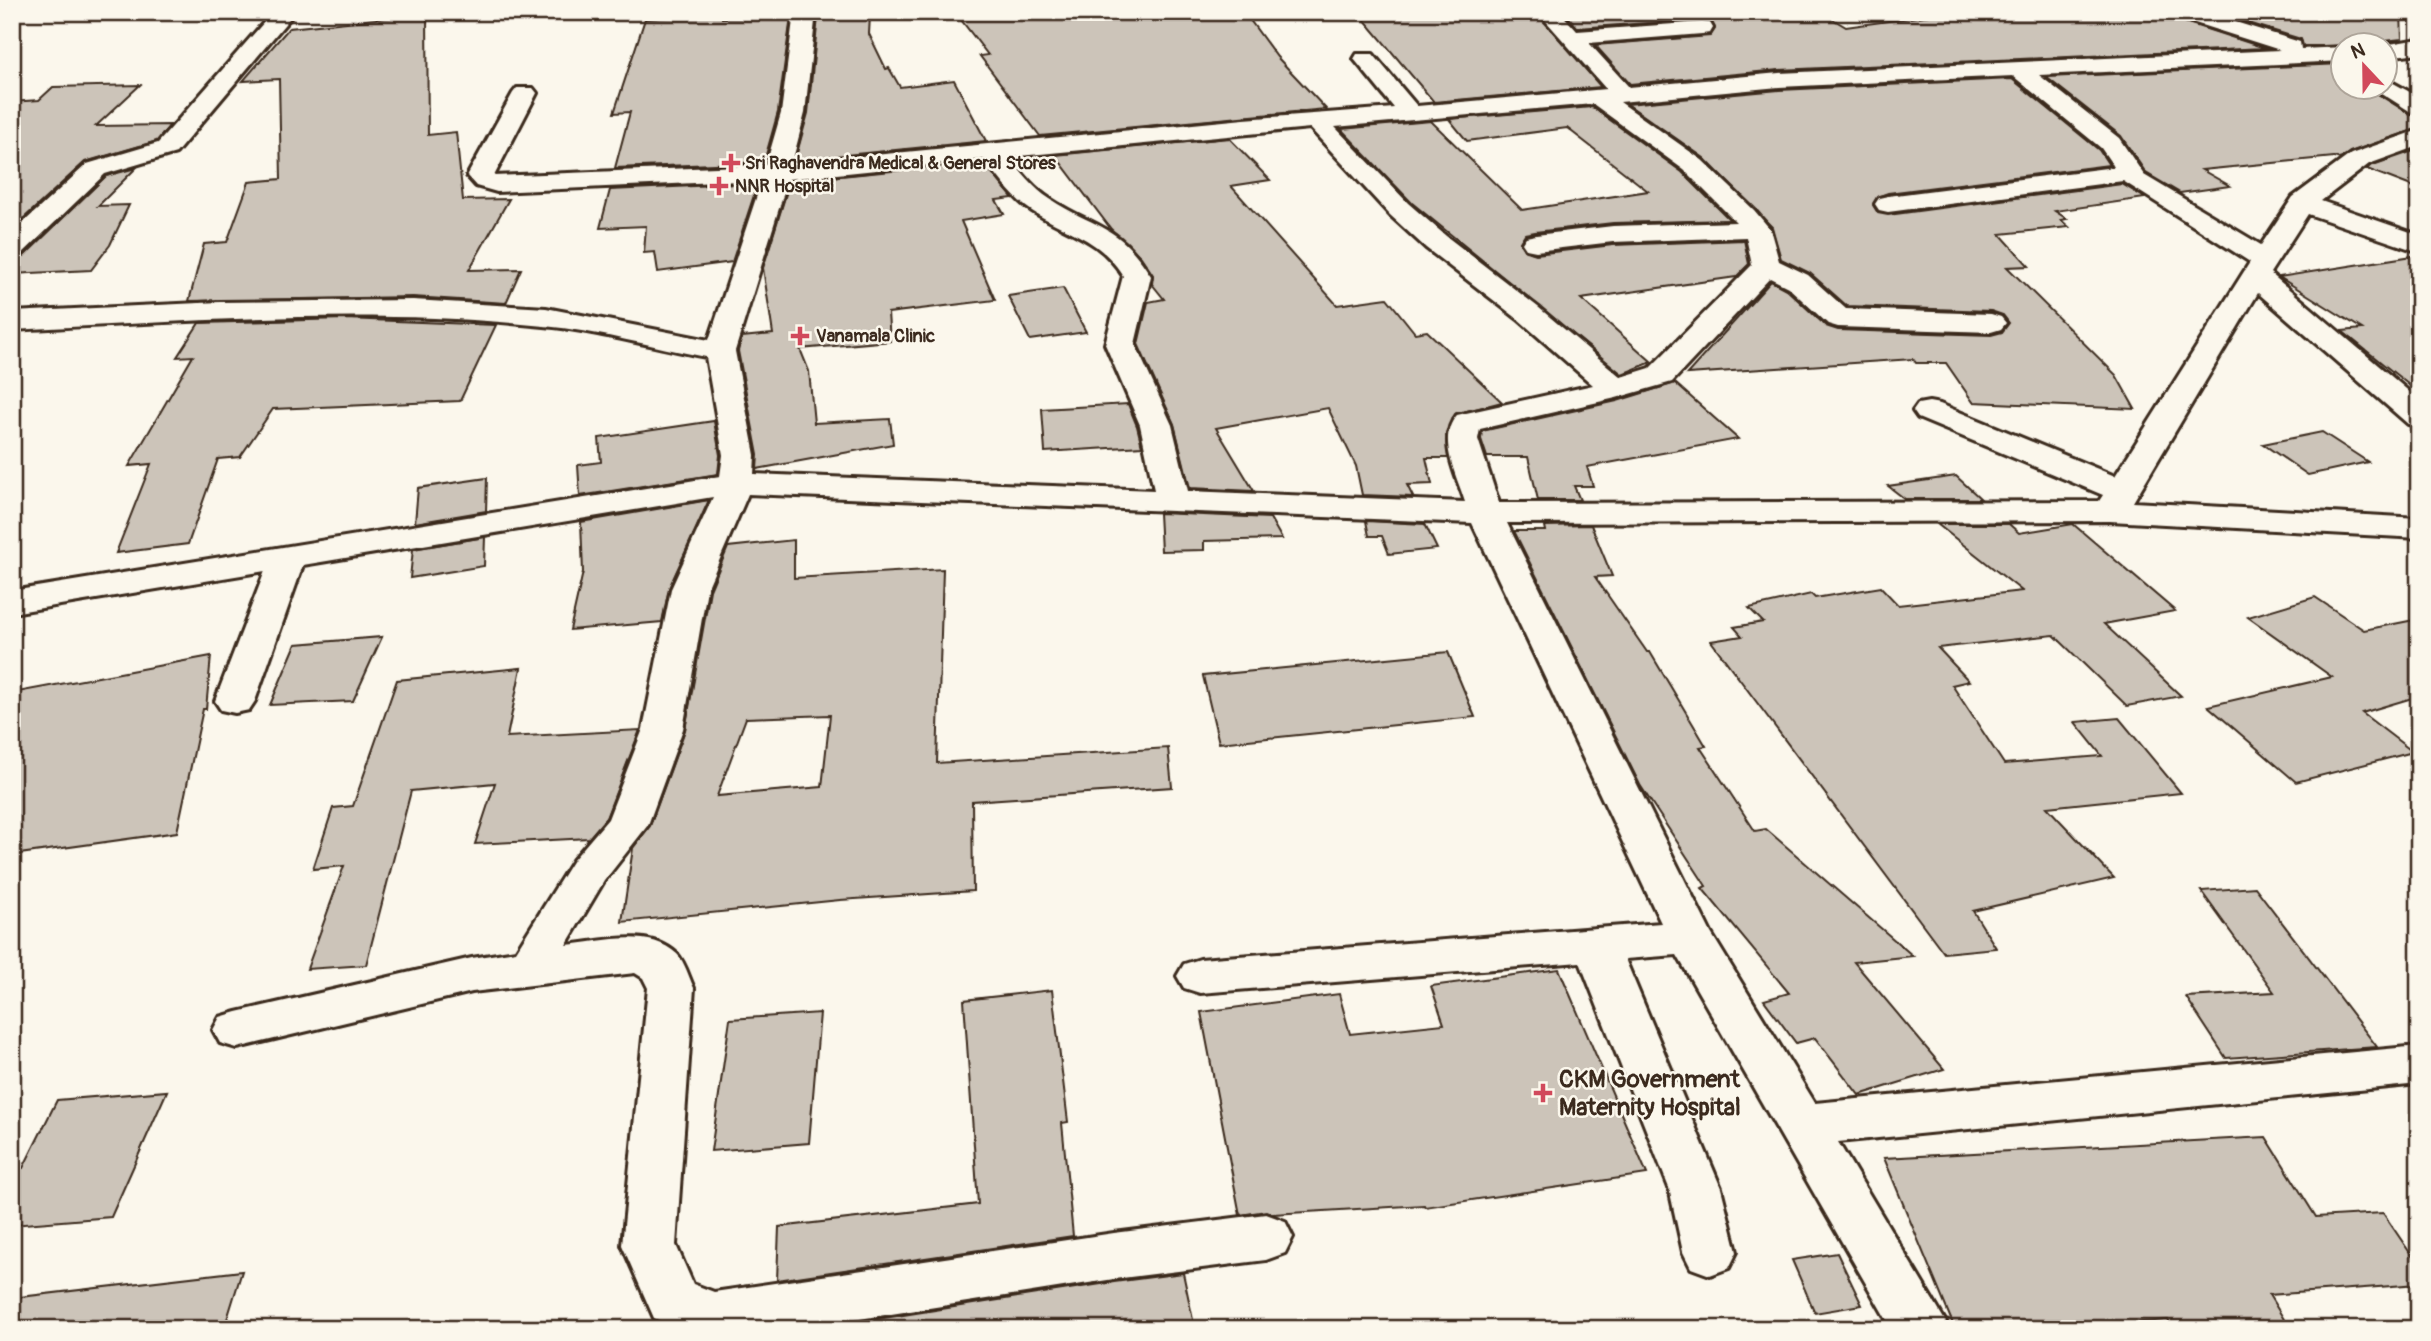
<svg xmlns="http://www.w3.org/2000/svg" width="2431" height="1341" font-family="Pangolin,sans-serif">
	<rect width="100%" height="100%" fill="#fbf7ec"/>
	<filter id="ink" filterUnits="userSpaceOnUse"><feTurbulence type="fractalNoise" baseFrequency=".0143" numOctaves="2"/><feDisplacementMap in="SourceGraphic" scale="14" xChannelSelector="R" yChannelSelector="G"/><feConvolveMatrix kernelMatrix="1 2 1 2 8 2 1 2 1" color-interpolation-filters="sRGB"/></filter>
	<g filter="url(#ink)">
		<g fill="#ccc4b9" stroke="#3b2a1e" stroke-width="2" fill-rule="evenodd">
			<path d="M 955,12 L 1179,12 L 1179,16 L 1244,12 L 1277,57 L 1326,109 L 1040,136 L 980,56 L 988,55 Z"/>
			<path d="M 1358,12 L 1536,12 L 1601,87 L 1434,102 Z"/>
			<path d="M 1564,12 L 1629,12 L 1637,20 L 1724,12 L 1821,12 L 1846,27 L 1952,12 L 2168,12 L 2172,18 L 2265,48 L 1779,70 L 1630,84 L 1595,45 L 1710,36 L 1715,29 L 1712,22 L 1702,19 L 1578,28 Z"/>
			<path d="M 2213,12 L 2401,12 L 2402,39 L 2358,44 L 2361,46 L 2303,46 L 2301,39 Z"/>
			<path d="M 722,14 L 722,18 L 791,17 L 778,112 L 764,162 L 615,168 L 630,112 L 614,113 L 645,19 Z"/>
			<path d="M 414,15 L 427,16 L 428,135 L 456,132 L 463,200 L 509,199 L 469,270 L 521,269 L 506,303 L 413,297 L 189,301 L 204,244 L 227,242 L 249,182 L 281,179 L 279,79 L 243,81 L 289,28 Z"/>
			<path d="M 870,15 L 869,34 L 886,69 L 889,68 L 900,87 L 954,80 L 986,141 L 795,160 L 808,113 L 818,17 Z"/>
			<path d="M 2343,64 L 2343,88 L 2368,88 L 2410,114 L 2419,116 L 2419,128 L 2350,152 L 2340,159 L 2334,157 L 2202,170 L 2230,186 L 2180,193 L 2146,173 L 2121,136 L 2046,77 Z"/>
			<path d="M 2012,79 L 2099,150 L 2109,165 L 1888,193 L 1877,197 L 1873,205 L 1878,213 L 1888,215 L 2122,184 L 2145,198 L 2055,211 L 2067,219 L 2061,220 L 2069,227 L 2000,234 L 2029,266 L 2007,267 L 2116,375 L 2135,409 L 1973,402 L 1946,363 L 1916,363 L 1913,359 L 1687,374 L 1771,281 L 1786,289 L 1826,326 L 1838,330 L 1991,335 L 2002,332 L 2009,323 L 2003,315 L 1991,311 L 1847,306 L 1810,273 L 1781,259 L 1772,227 L 1704,158 L 1627,104 L 1779,90 Z"/>
			<path d="M 140,85 L 96,126 L 170,125 L 157,141 L 85,162 L 12,229 L 12,102 L 39,100 L 53,87 Z"/>
			<path d="M 1592,107 L 1682,172 L 1730,220 L 1613,223 L 1535,232 L 1525,234 L 1520,242 L 1524,250 L 1536,254 L 1613,245 L 1744,240 L 1749,264 L 1736,277 L 1581,299 L 1652,362 L 1622,374 L 1412,203 L 1341,129 L 1431,121 L 1522,210 L 1648,191 L 1567,128 L 1467,141 L 1449,119 Z"/>
			<path d="M 1229,138 L 1270,180 L 1231,186 L 1337,305 L 1387,298 L 1415,333 L 1427,331 L 1502,402 L 1455,414 L 1446,434 L 1448,458 L 1426,458 L 1432,484 L 1407,485 L 1413,497 L 1362,495 L 1356,466 L 1328,408 L 1216,428 L 1254,491 L 1190,488 L 1174,424 L 1138,344 L 1148,302 L 1164,299 L 1152,284 L 1153,275 L 1141,257 L 1111,229 L 1055,155 Z"/>
			<path d="M 2419,149 L 2419,189 L 2367,169 L 2370,166 Z"/>
			<path d="M 983,162 L 1013,198 L 996,200 L 1004,214 L 961,221 L 995,300 L 888,313 L 890,341 L 800,349 L 809,371 L 814,423 L 890,419 L 893,444 L 757,469 L 758,455 L 738,351 L 742,337 L 773,334 L 763,268 L 790,181 Z"/>
			<path d="M 136,168 L 98,206 L 129,205 L 110,245 L 91,270 L 12,274 L 12,259 L 24,256 L 106,176 Z"/>
			<path d="M 758,183 L 732,262 L 658,272 L 655,252 L 644,253 L 646,226 L 600,228 L 610,190 Z"/>
			<path d="M 2419,255 L 2419,393 L 2342,331 L 2362,329 L 2279,277 Z"/>
			<path d="M 1063,288 L 1086,332 L 1030,340 L 1008,296 Z"/>
			<path d="M 345,319 L 496,325 L 460,401 L 273,409 L 240,457 L 218,459 L 188,544 L 116,553 L 151,464 L 129,466 L 193,356 L 177,357 L 199,323 Z"/>
			<path d="M 1675,383 L 1738,439 L 1587,467 L 1593,486 L 1574,486 L 1580,500 L 1538,500 L 1528,457 L 1487,457 L 1481,439 L 1482,431 L 1617,401 Z"/>
			<path d="M 1128,404 L 1137,426 L 1142,446 L 1045,452 L 1042,409 Z"/>
			<path d="M 714,421 L 720,455 L 718,474 L 580,496 L 578,465 L 601,462 L 599,438 Z"/>
			<path d="M 2322,432 L 2368,462 L 2308,475 L 2263,444 Z"/>
			<path d="M 1956,476 L 1981,499 L 1905,499 L 1888,486 Z"/>
			<path d="M 487,478 L 486,511 L 415,523 L 418,488 Z"/>
			<path d="M 709,500 L 669,588 L 662,622 L 570,630 L 583,572 L 581,522 Z"/>
			<path d="M 1159,513 L 1270,518 L 1282,539 L 1204,541 L 1204,550 L 1161,551 Z"/>
			<path d="M 1366,521 L 1425,524 L 1437,549 L 1389,554 L 1382,536 L 1369,536 Z"/>
			<path d="M 1937,524 L 2009,524 L 2019,533 L 2073,524 L 2175,611 L 2104,624 L 2181,696 L 2127,706 L 2054,635 L 1938,648 L 1969,681 L 1952,685 L 2004,764 L 2102,756 L 2075,722 L 2119,718 L 2181,793 L 2047,807 L 2114,878 L 1973,911 L 1996,948 L 1944,953 L 1711,641 L 1742,636 L 1734,627 L 1763,622 L 1749,608 L 1811,594 L 1815,598 L 1881,587 L 1898,605 L 2022,591 Z"/>
			<path d="M 1591,525 L 1612,576 L 1595,577 L 1647,652 L 1650,652 L 1706,746 L 1700,747 L 1755,831 L 1766,829 L 1913,956 L 1854,962 L 1944,1069 L 1859,1095 L 1815,1038 L 1796,1043 L 1764,1000 L 1789,993 L 1702,888 L 1706,886 L 1640,785 L 1514,531 L 1546,531 L 1545,526 Z"/>
			<path d="M 485,537 L 484,566 L 410,578 L 413,549 Z"/>
			<path d="M 794,540 L 794,578 L 943,569 L 937,763 L 1168,748 L 1172,787 L 972,801 L 973,891 L 840,900 L 622,922 L 633,848 L 650,826 L 685,730 L 710,590 L 728,547 ZM 830,715 L 822,787 L 717,796 L 746,718 Z"/>
			<path d="M 2315,597 L 2364,630 L 2419,619 L 2419,696 L 2362,713 L 2413,752 L 2296,782 L 2208,706 L 2332,677 L 2248,617 Z"/>
			<path d="M 382,637 L 353,701 L 270,705 L 296,644 Z"/>
			<path d="M 1448,652 L 1475,717 L 1219,743 L 1203,676 Z"/>
			<path d="M 211,656 L 206,709 L 203,709 L 177,832 L 12,855 L 12,693 Z"/>
			<path d="M 521,668 L 507,737 L 640,730 L 606,818 L 589,838 L 475,844 L 495,783 L 411,791 L 366,965 L 307,969 L 344,866 L 313,869 L 333,808 L 353,806 L 397,680 Z"/>
			<path d="M 2255,887 L 2377,1047 L 2226,1058 L 2186,997 L 2274,992 L 2201,891 Z"/>
			<path d="M 1559,969 L 1647,1174 L 1425,1207 L 1424,1205 L 1273,1214 L 1266,1211 L 1240,1215 L 1201,1012 L 1339,994 L 1350,1034 L 1444,1024 L 1431,986 Z"/>
			<path d="M 1052,990 L 1068,1122 L 1062,1123 L 1073,1236 L 777,1280 L 779,1227 L 978,1204 L 964,1000 Z"/>
			<path d="M 820,1013 L 809,1143 L 711,1151 L 730,1019 Z"/>
			<path d="M 167,1091 L 111,1217 L 12,1225 L 12,1169 L 23,1168 L 57,1100 Z"/>
			<path d="M 2266,1137 L 2316,1217 L 2383,1213 L 2419,1266 L 2419,1284 L 2269,1295 L 2290,1329 L 2173,1329 L 2168,1320 L 2050,1329 L 1955,1329 L 1884,1158 Z"/>
			<path d="M 1837,1253 L 1862,1305 L 1815,1313 L 1792,1260 Z"/>
			<path d="M 242,1271 L 224,1329 L 12,1329 L 12,1298 Z"/>
			<path d="M 1183,1273 L 1195,1329 L 814,1329 L 1114,1282 Z"/>
		</g>
		<g fill="none" stroke-linecap="round" stroke-linejoin="round">
			<g stroke="#3b2a1e" stroke-width="6">
				<g id="street">
					<path d="M 273,12 L 295,12 L 176,153 L 105,174 L 22,254 L 12,256 L 12,233 L 87,164 L 158,143 Z"/>
					<path d="M 794,12 L 816,12 L 805,113 L 792,163 L 1244,119 L 1394,108 L 1354,59 L 1357,54 L 1373,54 L 1417,106 L 1606,89 L 1538,12 L 1560,12 L 1577,31 L 1702,22 L 1710,23 L 1713,28 L 1710,33 L 1702,34 L 1589,43 L 1629,87 L 1779,73 L 2280,50 L 2173,16 L 2170,12 L 2203,12 L 2300,42 L 2301,49 L 2344,47 L 2344,61 L 2039,75 L 2119,138 L 2144,175 L 2261,245 L 2293,197 L 2351,154 L 2419,130 L 2419,146 L 2369,164 L 2321,201 L 2419,235 L 2419,252 L 2308,214 L 2270,273 L 2419,400 L 2419,426 L 2408,424 L 2258,293 L 2133,502 L 2419,518 L 2419,538 L 2110,521 L 1507,523 L 1711,933 L 1815,1103 L 2419,1046 L 2419,1084 L 1838,1142 L 1950,1329 L 1892,1329 L 1677,955 L 1625,959 L 1721,1188 L 1737,1252 L 1729,1268 L 1710,1275 L 1691,1268 L 1683,1252 L 1669,1188 L 1580,962 L 1200,993 L 1184,988 L 1177,976 L 1184,964 L 1200,959 L 1661,923 L 1472,523 L 748,494 L 707,589 L 683,729 L 648,825 L 604,881 L 566,945 C 600,942 649,927 677,954 C 685,962 689,978 694,988 L 676,1245 L 693,1284 L 714,1292 L 1114,1233 L 1266,1214 L 1285,1221 L 1293,1237 L 1285,1253 L 1266,1260 L 1114,1279 L 796,1329 L 679,1329 L 654,1318 L 622,1245 L 648,988 L 643,978 L 635,973 L 472,992 L 237,1048 L 220,1043 L 213,1030 L 220,1017 L 237,1012 L 472,958 L 516,951 L 573,860 L 608,819 L 643,729 L 671,589 L 713,497 L 303,565 L 255,701 L 249,710 L 235,713 L 221,710 L 215,701 L 265,571 L 12,613 L 12,591 L 720,476 L 723,455 L 706,357 C 653,347 598,331 544,326 C 368,307 189,321 12,330 L 12,312 L 220,302 L 413,300 L 546,308 L 709,340 L 762,180 L 497,192 L 476,186 L 467,176 L 513,93 L 517,88 L 533,88 L 537,93 L 494,176 L 766,165 L 781,113 ZM 2013,76 L 2101,148 L 2114,167 L 1888,196 L 1879,198 L 1875,204 L 1879,210 L 1888,212 L 2123,181 L 2250,262 L 2115,476 L 1940,404 L 1929,402 L 1918,404 L 1913,411 L 1918,418 L 2103,495 L 2099,501 L 1499,503 L 1478,439 L 1480,429 L 1616,398 L 1672,382 L 1770,278 L 1788,287 L 1828,324 L 1838,327 L 1991,332 L 2001,329 L 2006,323 L 2001,317 L 1991,314 L 1846,309 L 1808,275 L 1779,261 L 1770,229 L 1754,210 L 1702,160 L 1620,102 L 1779,87 ZM 1593,104 L 1684,170 L 1736,222 L 1613,226 L 1536,235 L 1526,237 L 1522,243 L 1526,249 L 1536,251 L 1613,242 L 1746,237 L 1752,265 L 1650,368 L 1621,377 L 1538,307 L 1446,236 L 1408,203 L 1335,127 ZM 1310,128 L 1390,215 L 1426,248 L 1518,319 L 1593,385 L 1457,415 C 1436,438 1457,476 1465,502 L 1188,491 L 1172,425 L 1135,344 L 1151,276 C 1117,222 1097,230 1050,199 C 1033,188 1021,172 1009,157 ZM 984,159 C 999,177 1012,198 1032,211 C 1068,234 1099,237 1123,276 L 1105,344 L 1140,425 L 1154,490 L 754,474 L 755,455 L 735,351 L 788,179 Z"/>
					<path d="M 2407,12 L 2419,12 L 2419,18 L 2410,16 Z"/>
					<path d="M 2419,39 L 2419,53 L 2386,57 L 2386,46 L 2378,46 Z"/>
					<path d="M 2386,79 L 2419,97 L 2419,114 L 2411,112 L 2378,91 L 2375,88 L 2386,88 Z"/>
				</g>
			</g>
			<use href="#street" fill="#fbf7ec" fill-rule="evenodd"/>
		</g>
	</g>
	<g fill="#d1495b" stroke="#fbf7ec" stroke-width="2.5">
		<path d="M727.5 152.5h7v7h7v7h-7v7h-7v-7h-7v-7h7z"/>
		<path d="M715.5 175.5h7v7h7v7h-7v7h-7v-7h-7v-7h7z"/>
		<path d="M796.5 325.5h7v7h7v7h-7v7h-7v-7h-7v-7h7z"/>
		<path d="M1539.5 1082.5h7v7h7v7h-7v7h-7v-7h-7v-7h7z"/>
	</g>
	<g text-anchor="middle" stroke-width="5" stroke-linejoin="round" paint-order="stroke">
		<g font-size="18" font-weight="bold" fill="#3b2a1e" stroke="#fbf7ec" text-anchor="start">
			<text x="745" y="169">Sri Raghavendra Medical &amp; General Stores</text>
			<text x="735" y="192">NNR Hospital</text>
			<text x="816" y="342">Vanamala Clinic</text>
		</g>
		<g font-size="24" font-weight="bold" fill="#3b2a1e" stroke="#fbf7ec" text-anchor="start">
			<text x="1559" y="1087">CKM Government<tspan x="1559" dy="28">Maternity Hospital</tspan></text>
		</g>
	</g>
	<rect width="2431" height="1341" fill="none" stroke="#fbf7ec" stroke-width="42"/>
	<rect x="21" y="21" width="2389" height="1299" fill="none" stroke="#3b2a1e" stroke-width="2.5" filter="url(#ink)"/>
	<g transform="translate(2364 66) rotate(338)"><circle r="33" fill="#fbf7ec" stroke="#aea59a" stroke-width="2"/>
	<path d="M0-5L12 26L0 18L-12 26Z" fill="#d1495b"/>
	<text y="-10" font-size="19" font-weight="bold" text-anchor="middle" fill="#3b2a1e">N</text>
	</g>
</svg>
